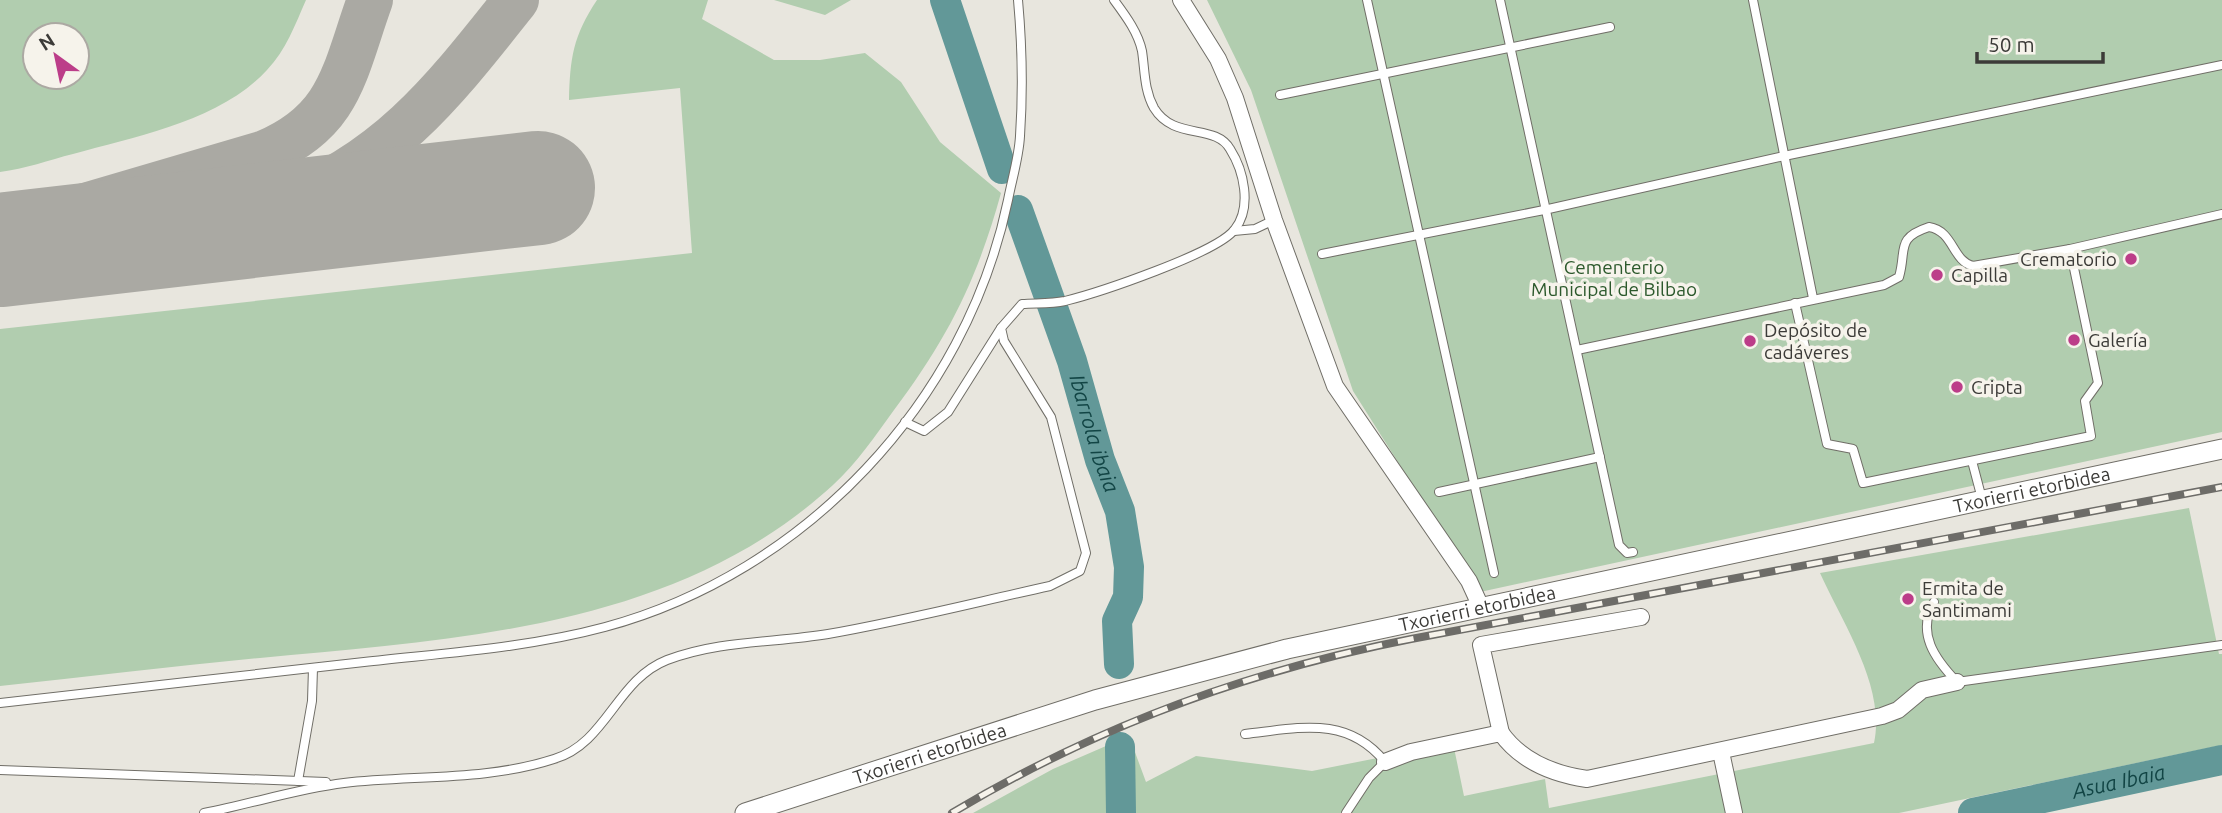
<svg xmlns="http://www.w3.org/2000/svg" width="2222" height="813" font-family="Ubuntu,sans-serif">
	<rect width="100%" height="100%" fill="#e8e6de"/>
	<g fill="#b1cdaf" fill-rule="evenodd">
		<path d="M 0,0 L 306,0 C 295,25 286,50 267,70 C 220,121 137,136 73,154 C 49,160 25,169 0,172 ZM 35,35 L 77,35 L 77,77 L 35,77 Z"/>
		<path d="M 597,0 L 708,0 L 702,19 L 774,60 L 820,60 L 865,53 L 901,82 L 940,142 L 1001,193 C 977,280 948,338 894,410 C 876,435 856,464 833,485 C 677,628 459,639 260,658 C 174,666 87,677 0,686 L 0,329 L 692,253 L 680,88 L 569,100 C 570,58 573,36 597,0 Z"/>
		<path d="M 774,0 L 851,0 L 825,15 Z"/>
		<path d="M 1207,0 L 2222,0 L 2222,432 L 1480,592 L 1353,391 L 1251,90 Z"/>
		<path d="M 2189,508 L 2219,654 L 2222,654 L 2222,745 L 1899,813 L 973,813 L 1053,769 L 1129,736 L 1146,782 L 1196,756 L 1312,771 L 1453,743 L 1464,796 L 1545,779 L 1549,808 L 1874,743 C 1886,687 1843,624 1820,573 Z"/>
	</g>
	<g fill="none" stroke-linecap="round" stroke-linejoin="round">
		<g stroke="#629898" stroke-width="30">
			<path d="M 945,0 L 1002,169"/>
			<path id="s1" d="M 1018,210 L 1072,361 L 1100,460 L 1120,511 L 1129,567 L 1128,597 L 1117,621 L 1119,664"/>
			<path d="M 1120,747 L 1121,813"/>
			<path id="s2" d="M 1973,813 L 2222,760"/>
		</g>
		<g stroke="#aaa9a3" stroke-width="46">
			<path d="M 0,231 L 265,153 C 341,121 344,72 370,0"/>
			<path d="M 164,232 C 202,223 241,217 278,204 C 388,165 446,88 516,0"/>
		</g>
		<path stroke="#aaa9a3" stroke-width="114" d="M 0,250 L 538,188"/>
		<g stroke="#706e67" stroke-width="10">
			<g id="service">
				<path d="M 1367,0 L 1494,573"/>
				<path d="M 1500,0 L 1619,545 L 1627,553 L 1633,552"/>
				<path d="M 1753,0 L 1813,298"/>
				<path d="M 1280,95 L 1610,27"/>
				<path d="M 1234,231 L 1255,229 L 1274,220"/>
				<path d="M 1322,254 L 1544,210 L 1784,156 L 2222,65"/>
				<path d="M 1795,303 L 1827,444 L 1853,449 L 1863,483 L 2091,436 L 2085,401 L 2098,383 L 2070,249"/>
				<path d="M 1577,350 L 1884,285 L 1899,277 C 1907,250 1895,238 1929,227 C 1954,231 1952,261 1973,266 L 2070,249 L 2222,214"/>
				<path d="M 905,422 L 924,431 L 948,412 L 1001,328"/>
				<path d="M 1972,461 L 1982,499"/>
				<path d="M 1439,492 L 1600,457"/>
				<path d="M 1934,602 C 1916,633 1935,659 1957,682 L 2222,645"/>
				<path d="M 0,703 C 121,689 243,676 364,662 C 444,653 527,648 605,627 C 805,573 966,402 1008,200 C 1012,179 1019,157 1020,136 C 1023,92 1022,44 1018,0"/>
				<path d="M 1245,734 C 1299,728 1347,715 1385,762 L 1369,778 L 1346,813"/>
				<path d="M 0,770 L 326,782"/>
				<path d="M 298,781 L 312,701 L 313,668"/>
				<path d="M 204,813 C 251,804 296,789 344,783 C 413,775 487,781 554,759 C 607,743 616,680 667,660 C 720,640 774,643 828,634 C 903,621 977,602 1050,586 L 1080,571 L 1086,553 L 1051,417 L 1004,341 L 1001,328 L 1022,304 C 1036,303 1051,304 1065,301 C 1097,293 1218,253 1235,229 C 1252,207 1244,171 1230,149 C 1215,123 1174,141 1154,108 C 1144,90 1145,71 1142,51 C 1138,32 1125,15 1114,0"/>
			</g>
		</g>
		<g stroke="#706e67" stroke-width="18">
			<g id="minor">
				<path d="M 1181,0 L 1218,59 L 1235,98 L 1274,220 L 1335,386 L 1469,581 L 1480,605"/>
				<path d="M 1501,733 L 1481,645 L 1641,617"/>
				<path d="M 1721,752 L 1734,813"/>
				<path d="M 1385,762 L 1411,752 L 1501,733 C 1521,761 1553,774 1587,779 L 1882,716 L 1898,710 L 1922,690 L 1957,682"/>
			</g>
		</g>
		<g stroke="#706e67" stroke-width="21">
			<g id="tertiary">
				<path id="s3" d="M 745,813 L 1095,700 L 1287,649 L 2222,449"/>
			</g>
		</g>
		<use href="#service" stroke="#fff" stroke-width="8"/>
		<use href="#minor" stroke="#fff" stroke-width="16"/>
		<use href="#tertiary" stroke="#fff" stroke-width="19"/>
		<g stroke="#6d6c68" stroke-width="8">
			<path id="rail" d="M 952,813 C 1095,727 1247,671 1411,639 L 2222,487"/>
		</g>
		<use href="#rail" stroke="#f6f3eb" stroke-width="5" stroke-dasharray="16" stroke-linecap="butt"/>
	</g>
	<g fill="#bc3d89" stroke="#f6f3eb" stroke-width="2.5">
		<circle cx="2131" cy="259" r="7"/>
		<circle cx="1937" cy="275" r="7"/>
		<circle cx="2074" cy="340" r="7"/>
		<circle cx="1750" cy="341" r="7"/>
		<circle cx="1957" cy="387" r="7"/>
		<circle cx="1908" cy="599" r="7"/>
	</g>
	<g text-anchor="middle" stroke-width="7" stroke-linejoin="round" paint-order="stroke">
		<g font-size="19" fill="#3c3b38" stroke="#f6f3eb" text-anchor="start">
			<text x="2117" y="266" text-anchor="end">Crematorio</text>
			<text x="1951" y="282">Capilla</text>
			<text x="1764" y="337">Depósito de<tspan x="1764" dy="22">cadáveres</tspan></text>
			<text x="2088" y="347">Galería</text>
			<text x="1971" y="394">Cripta</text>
			<text x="1922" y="595">Ermita de<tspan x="1922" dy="22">Santimami</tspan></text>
		</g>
		<g font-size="19" fill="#2c592c" stroke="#f6f3eb">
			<text x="1614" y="274">Cementerio<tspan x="1614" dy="22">Municipal de Bilbao</tspan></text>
		</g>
		<g font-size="19" fill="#3c3b38" stroke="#f6f3eb">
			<text dy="7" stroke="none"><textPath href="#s3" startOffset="1328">Txorierri etorbidea</textPath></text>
			<text dy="7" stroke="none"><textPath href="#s3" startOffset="761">Txorierri etorbidea</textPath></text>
			<text dy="7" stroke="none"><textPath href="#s3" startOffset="194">Txorierri etorbidea</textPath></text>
		</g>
		<g font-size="21" font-style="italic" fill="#124545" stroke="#f6f3eb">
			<text dy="7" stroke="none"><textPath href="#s1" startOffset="236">Ibarrola ibaia</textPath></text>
			<text dy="7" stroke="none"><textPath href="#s2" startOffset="149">Asua Ibaia</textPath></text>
		</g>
	</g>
	<g transform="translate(56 56) rotate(327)"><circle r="33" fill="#f6f3eb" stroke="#aca9a3" stroke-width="2"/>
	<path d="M0-5L12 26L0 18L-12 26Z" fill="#bc3d89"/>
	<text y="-10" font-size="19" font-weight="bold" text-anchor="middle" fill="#3c3b38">N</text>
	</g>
	<path d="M1977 52v10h126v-10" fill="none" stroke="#3c3b38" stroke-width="3.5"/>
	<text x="1988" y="52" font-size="21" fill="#3c3b38" stroke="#f6f3eb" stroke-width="5" paint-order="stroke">50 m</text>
</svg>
